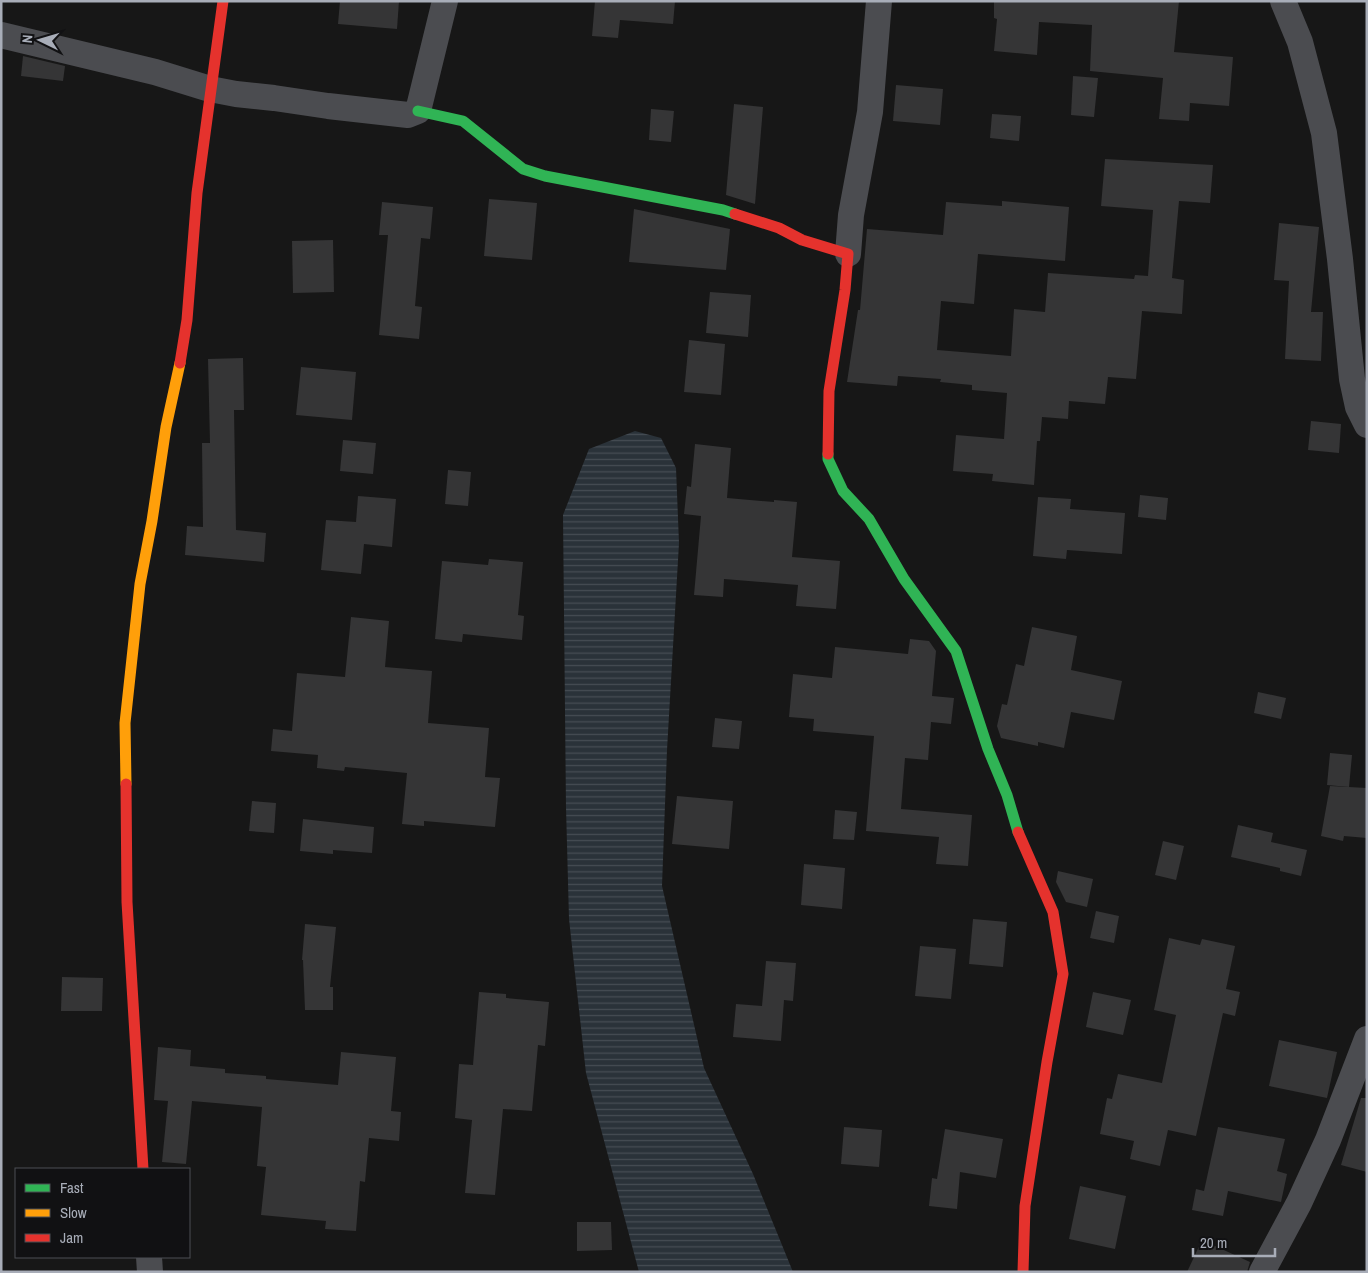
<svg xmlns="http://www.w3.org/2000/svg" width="1368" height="1273" font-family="'Archivo Narrow',sans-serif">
	<defs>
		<pattern id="water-rules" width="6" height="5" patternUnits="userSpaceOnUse" patternTransform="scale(1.25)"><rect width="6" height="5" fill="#2a3239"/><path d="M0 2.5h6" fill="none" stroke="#464d54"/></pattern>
	</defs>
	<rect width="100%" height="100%" fill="#171717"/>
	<path fill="url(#water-rules)" d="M 635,431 L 661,438 L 676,468 L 679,543 L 667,750 L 662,886 L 704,1068 L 753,1174 L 793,1272 L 639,1272 L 586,1073 L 569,919 L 566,807 L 563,515 L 589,449 Z"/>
	<g fill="#353536">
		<path d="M 340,1 L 399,1 L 397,29 L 338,24 Z"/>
		<path d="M 595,1 L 675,1 L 673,24 L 620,20 L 618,38 L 592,36 Z"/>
		<path d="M 994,1 L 1179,1 L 1174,52 L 1233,57 L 1229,106 L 1190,103 L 1189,121 L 1159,119 L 1163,78 L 1090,71 L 1092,25 L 1039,22 L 1037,55 L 994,51 L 997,19 L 994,18 Z"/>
		<path d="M 23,56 L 65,66 L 63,81 L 21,76 Z"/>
		<path d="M 1073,76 L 1098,78 L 1094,117 L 1071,115 Z"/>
		<path d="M 896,85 L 943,89 L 940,125 L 893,121 Z"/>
		<path d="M 734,104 L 763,107 L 755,204 L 726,195 Z"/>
		<path d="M 651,109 L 674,111 L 671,142 L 649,140 Z"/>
		<path d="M 992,114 L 1021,116 L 1019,141 L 990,138 Z"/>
		<path d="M 1105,159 L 1213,165 L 1210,203 L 1179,201 L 1172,278 L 1184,280 L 1182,314 L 1142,311 L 1136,379 L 1108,377 L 1105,404 L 1069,401 L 1068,419 L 1042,417 L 1040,441 L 1037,441 L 1034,485 L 992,481 L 993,474 L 953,471 L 956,435 L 1004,439 L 1007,393 L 972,390 L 972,385 L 940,382 L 941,379 L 898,376 L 897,386 L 847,382 L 858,310 L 860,310 L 867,229 L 943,235 L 946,202 L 1002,206 L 1002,201 L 1069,207 L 1065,261 L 978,254 L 974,304 L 941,301 L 937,350 L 1011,356 L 1014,309 L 1045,312 L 1048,273 L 1134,279 L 1135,275 L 1148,276 L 1153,210 L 1101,206 Z"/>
		<path d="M 489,199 L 537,203 L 532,260 L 484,256 Z"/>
		<path d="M 382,202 L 433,207 L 430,239 L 421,238 L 415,306 L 422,307 L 419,339 L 379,335 L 388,235 L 379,235 Z"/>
		<path d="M 634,209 L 730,229 L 726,270 L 629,262 Z"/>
		<path d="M 1279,223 L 1319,227 L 1311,312 L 1323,312 L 1321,361 L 1285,359 L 1289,281 L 1274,280 Z"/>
		<path d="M 333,240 L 334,292 L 293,293 L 292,241 Z"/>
		<path d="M 710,292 L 751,295 L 748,337 L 706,333 Z"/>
		<path d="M 689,340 L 725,344 L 721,395 L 684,392 Z"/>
		<path d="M 243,358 L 244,410 L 234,410 L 236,530 L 266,533 L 264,562 L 185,555 L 187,526 L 203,527 L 202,443 L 210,443 L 208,359 Z"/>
		<path d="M 301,367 L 356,372 L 352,420 L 296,415 Z"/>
		<path d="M 1311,421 L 1341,424 L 1339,453 L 1308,450 Z"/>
		<path d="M 343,440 L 376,443 L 373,474 L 340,471 Z"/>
		<path d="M 695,444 L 731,448 L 727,498 L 774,502 L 774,500 L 797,502 L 792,557 L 840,561 L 836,609 L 796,606 L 798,585 L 724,579 L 723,597 L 694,595 L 701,516 L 684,514 L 687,486 L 691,487 Z"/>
		<path d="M 448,470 L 471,472 L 468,506 L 445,504 Z"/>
		<path d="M 1140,495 L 1168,498 L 1166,520 L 1138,517 Z"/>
		<path d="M 358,496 L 396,499 L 392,547 L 364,544 L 361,574 L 321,570 L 326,520 L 356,522 Z"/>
		<path d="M 1038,497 L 1071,499 L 1070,509 L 1125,513 L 1122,554 L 1067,550 L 1066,559 L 1033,556 Z"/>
		<path d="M 489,559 L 523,562 L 518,615 L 524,616 L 522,640 L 463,634 L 462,642 L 435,639 L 442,561 L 488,565 Z"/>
		<path d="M 351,617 L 389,621 L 385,667 L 432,671 L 428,723 L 489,728 L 485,777 L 500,778 L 495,827 L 424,821 L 424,826 L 402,824 L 407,773 L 345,767 L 344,771 L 317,768 L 318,755 L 271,751 L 273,729 L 292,731 L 297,673 L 345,677 Z"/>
		<path d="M 1032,627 L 1077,636 L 1071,670 L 1122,681 L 1114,720 L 1071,712 L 1064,748 L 1038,742 L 1038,746 L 1001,738 L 997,726 L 1002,704 L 1007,705 L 1016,664 L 1024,666 Z"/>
		<path d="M 910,639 L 929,641 L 936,651 L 932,696 L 954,698 L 951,724 L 931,722 L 928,760 L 905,758 L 901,809 L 972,815 L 968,866 L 936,864 L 939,837 L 866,831 L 874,736 L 813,731 L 814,719 L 789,717 L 793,674 L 832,678 L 835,647 L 908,654 Z"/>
		<path d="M 1258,692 L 1286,698 L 1281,719 L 1254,713 Z"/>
		<path d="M 715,718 L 742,721 L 739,749 L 712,747 Z"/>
		<path d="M 1330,753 L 1352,755 L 1349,787 L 1327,785 Z"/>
		<path d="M 1330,786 L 1367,788 L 1367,838 L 1344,836 L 1343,841 L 1321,836 Z"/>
		<path d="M 677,796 L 733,801 L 729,849 L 672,844 Z"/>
		<path d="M 252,801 L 276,803 L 274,833 L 249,831 Z"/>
		<path d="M 835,810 L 857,812 L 854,840 L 833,839 Z"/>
		<path d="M 303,819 L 374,827 L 372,853 L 333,850 L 333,854 L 300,851 Z"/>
		<path d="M 1238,825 L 1273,833 L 1271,842 L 1307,850 L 1301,876 L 1280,871 L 1280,868 L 1231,857 Z"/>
		<path d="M 1163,841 L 1184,846 L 1176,880 L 1155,875 Z"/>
		<path d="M 804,864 L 845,868 L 842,909 L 801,905 Z"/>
		<path d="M 1058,871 L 1093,879 L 1087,907 L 1066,902 L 1056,882 Z"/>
		<path d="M 1096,911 L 1119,916 L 1114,943 L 1090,938 Z"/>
		<path d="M 973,919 L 1007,922 L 1003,967 L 969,964 Z"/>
		<path d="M 305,924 L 336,927 L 330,987 L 333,987 L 333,1010 L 305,1010 L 303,960 L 302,960 Z"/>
		<path d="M 1169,938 L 1200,945 L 1202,939 L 1235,946 L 1226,989 L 1240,992 L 1235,1016 L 1223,1013 L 1196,1136 L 1168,1130 L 1160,1166 L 1130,1159 L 1134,1141 L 1100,1134 L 1107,1098 L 1112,1099 L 1118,1074 L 1162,1083 L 1176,1015 L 1154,1010 Z"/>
		<path d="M 920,946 L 956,949 L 951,999 L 915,996 Z"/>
		<path d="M 766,961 L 796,963 L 793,1001 L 784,1000 L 781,1041 L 733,1037 L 736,1004 L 762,1006 Z"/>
		<path d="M 62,977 L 103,978 L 102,1011 L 61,1011 Z"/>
		<path d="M 479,992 L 506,994 L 506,998 L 549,1002 L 545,1046 L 538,1045 L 532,1111 L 503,1109 L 495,1195 L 465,1193 L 472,1120 L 455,1118 L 459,1064 L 473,1065 Z"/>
		<path d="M 1093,992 L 1131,1000 L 1123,1035 L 1086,1027 Z"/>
		<path d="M 1279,1040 L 1337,1052 L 1327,1098 L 1269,1086 Z"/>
		<path d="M 158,1047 L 191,1050 L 190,1066 L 225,1069 L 225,1073 L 266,1076 L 266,1079 L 338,1085 L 341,1052 L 396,1057 L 391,1111 L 401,1112 L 399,1141 L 369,1138 L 365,1182 L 360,1181 L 356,1231 L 325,1229 L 326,1221 L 261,1215 L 266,1167 L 257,1166 L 262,1107 L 192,1101 L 186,1164 L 162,1162 L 168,1101 L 154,1100 Z"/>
		<path d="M 1361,1098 L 1367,1098 L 1367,1172 L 1341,1165 Z"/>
		<path d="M 844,1127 L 882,1130 L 879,1167 L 841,1164 Z"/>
		<path d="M 1218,1127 L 1285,1139 L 1277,1171 L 1287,1174 L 1281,1202 L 1228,1191 L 1223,1216 L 1192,1210 L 1196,1189 L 1204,1191 Z"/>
		<path d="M 945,1129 L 1003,1139 L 996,1178 L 960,1172 L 957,1209 L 929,1206 L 932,1178 L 937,1179 Z"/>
		<path d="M 1080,1186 L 1126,1196 L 1115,1249 L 1069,1239 Z"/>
		<path d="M 577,1222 L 611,1222 L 612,1250 L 577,1251 Z"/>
		<path d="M 1202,1240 L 1250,1262 L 1247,1272 L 1187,1272 Z"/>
	</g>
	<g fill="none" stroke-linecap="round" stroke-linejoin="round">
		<g stroke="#4b4c50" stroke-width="26">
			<path d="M 1283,1 L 1300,42 L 1324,133 L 1340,259 L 1352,379 L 1358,407 L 1367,425"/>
			<path d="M 1,35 L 155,72 L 210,89 L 236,94 L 274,98 L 328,106 L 408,115 L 418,111 L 445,1"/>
			<path d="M 848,254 L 851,215 L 870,112 L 879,1"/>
			<path d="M 149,1257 L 150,1272"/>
			<path d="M 1262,1272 L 1299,1203 L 1328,1140 L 1367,1039"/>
		</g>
		<g stroke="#30b455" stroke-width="11">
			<path d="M 418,111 L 463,121 L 523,169 L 545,176 L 723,210 L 735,214"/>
			<path d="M 828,454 L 828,459 L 843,491 L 869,519 L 904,579 L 956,651 L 988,749 L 1007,795 L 1018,832"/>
		</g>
		<path stroke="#ff9f0a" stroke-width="11" d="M 126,784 L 125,723 L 140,584 L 152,521 L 166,427 L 180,363"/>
		<g stroke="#e5322d" stroke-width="11">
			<path d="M 735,214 L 779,228 L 802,240 L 848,254 L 845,290 L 829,391 L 828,454"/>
			<path d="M 180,363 L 187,320 L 197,193 L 223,1"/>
			<path d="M 126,784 L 127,902 L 143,1169"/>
			<path d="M 1018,832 L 1053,912 L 1063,974 L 1047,1062 L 1025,1206 L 1023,1272"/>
		</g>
	</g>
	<rect width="1368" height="1273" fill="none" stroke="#a8adb8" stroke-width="5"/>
	<rect x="15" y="1168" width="175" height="90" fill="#111113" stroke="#4d4f55"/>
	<rect x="25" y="1184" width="25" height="8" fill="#30b455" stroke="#4d4f55"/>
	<text x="60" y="1193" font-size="15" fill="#a8adb8">Fast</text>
	<rect x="25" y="1209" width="25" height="8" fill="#ff9f0a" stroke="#4d4f55"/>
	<text x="60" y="1218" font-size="15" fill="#a8adb8">Slow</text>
	<rect x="25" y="1234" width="25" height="8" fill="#e5322d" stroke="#4d4f55"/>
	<text x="60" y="1243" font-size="15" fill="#a8adb8">Jam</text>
	<g transform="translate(40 40) rotate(275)" stroke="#111113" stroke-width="4" paint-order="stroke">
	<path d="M0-4L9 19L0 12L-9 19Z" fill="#a8adb8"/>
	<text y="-8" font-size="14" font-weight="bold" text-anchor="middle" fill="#a8adb8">N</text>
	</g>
	<path d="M1193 1248v8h82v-8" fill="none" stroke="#a8adb8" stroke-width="2.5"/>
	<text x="1200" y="1248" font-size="15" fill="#a8adb8" stroke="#111113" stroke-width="4" paint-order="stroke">20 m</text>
</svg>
